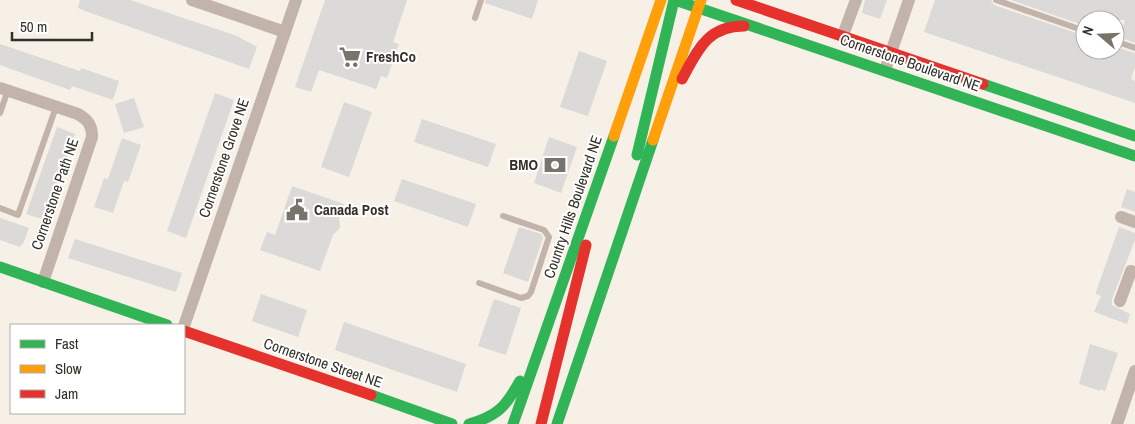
<svg xmlns="http://www.w3.org/2000/svg" width="1135" height="424" font-family="'Archivo Narrow',sans-serif">
	<rect width="100%" height="100%" fill="#f6f0e6"/>
	<g fill="#dcd9d9">
		<path d="M 80,0 L 130,0 L 237,36 L 257,47 L 249,69 L 85,11 L 78,8 Z"/>
		<path d="M 325,0 L 407,0 L 393,42 L 399,44 L 387,78 L 381,76 L 376,89 L 319,70 L 311,92 L 295,87 Z"/>
		<path d="M 486,0 L 538,0 L 532,19 L 485,3 Z"/>
		<path d="M 865,0 L 887,0 L 880,19 L 862,13 Z"/>
		<path d="M 935,0 L 991,0 L 994,5 L 1085,36 L 1085,50 L 1115,50 L 1116,47 L 1135,53 L 1135,67 L 1131,79 L 1135,81 L 1135,103 L 924,32 Z"/>
		<path d="M 1011,0 L 1135,0 L 1135,43 L 1119,37 L 1125,20 L 1085,20 L 1085,26 Z"/>
		<path d="M 0,44 L 80,71 L 81,68 L 119,81 L 113,100 L 72,86 L 70,90 L 0,65 Z"/>
		<path d="M 579,51 L 607,61 L 588,116 L 560,107 Z"/>
		<path d="M 215,93 L 234,100 L 186,238 L 167,231 Z"/>
		<path d="M 134,98 L 144,127 L 124,133 L 115,104 Z"/>
		<path d="M 344,102 L 372,112 L 349,177 L 321,167 Z"/>
		<path d="M 422,119 L 496,144 L 488,167 L 414,142 Z"/>
		<path d="M 57,127 L 75,134 L 46,219 L 42,219 L 26,214 Z"/>
		<path d="M 549,137 L 577,147 L 561,193 L 534,183 Z"/>
		<path d="M 122,138 L 141,145 L 128,182 L 124,181 L 113,213 L 94,207 L 104,178 L 108,179 Z"/>
		<path d="M 402,179 L 476,204 L 468,227 L 394,201 Z"/>
		<path d="M 292,186 L 344,204 L 339,216 L 340,228 L 333,235 L 320,271 L 260,250 L 267,232 L 275,235 Z"/>
		<path d="M 1127,189 L 1135,192 L 1135,212 L 1121,207 Z"/>
		<path d="M 0,218 L 29,228 L 23,244 L 21,245 L 20,247 L 0,240 Z"/>
		<path d="M 519,227 L 541,234 L 543,238 L 528,282 L 503,273 Z"/>
		<path d="M 1119,227 L 1135,233 L 1135,240 L 1112,299 L 1112,305 L 1130,314 L 1127,324 L 1094,312 L 1101,296 L 1096,294 L 1096,292 Z"/>
		<path d="M 75,239 L 182,273 L 176,292 L 68,258 Z"/>
		<path d="M 261,294 L 307,310 L 298,337 L 252,321 Z"/>
		<path d="M 494,299 L 521,308 L 506,355 L 478,346 Z"/>
		<path d="M 344,322 L 466,364 L 457,392 L 335,350 Z"/>
		<path d="M 1090,344 L 1118,353 L 1105,391 L 1100,389 L 1100,391 L 1079,384 Z"/>
	</g>
	<g fill="none" stroke-linecap="round" stroke-linejoin="round">
		<g stroke="#c2b3ab" stroke-width="6">
			<path d="M 996,0 L 1085,31"/>
			<path d="M 475,18 L 481,0"/>
			<path d="M 1115,41 L 1135,48"/>
			<path d="M 0,113 L 8,90"/>
			<path d="M 0,208 L 18,215 L 56,107"/>
			<path d="M 479,283 L 521,298 L 528,296 L 531,292 L 549,237 L 544,230 L 503,216"/>
		</g>
		<g stroke="#c2b3ab" stroke-width="12">
			<path d="M 192,0 L 285,32"/>
			<path d="M 843,35 L 856,0"/>
			<path d="M 885,70 L 909,0"/>
			<path d="M 0,88 L 78,114 C 88,120 92,125 92,137 L 43,282"/>
			<path d="M 1121,217 L 1135,222"/>
			<path d="M 1120,301 L 1131,271"/>
			<path d="M 184,326 L 296,0"/>
			<path d="M 1117,424 L 1135,371"/>
		</g>
		<g stroke="#30b455" stroke-width="11">
			<path d="M 675,0 L 1135,156"/>
			<path d="M 983,84 L 1135,136"/>
			<path d="M 637,155 L 674,0"/>
			<path d="M 0,267 L 167,325"/>
			<path d="M 371,395 L 452,424"/>
			<path d="M 469,424 C 498,416 506,406 520,381"/>
			<path d="M 513,424 L 614,136"/>
			<path d="M 557,424 L 653,140"/>
		</g>
		<g stroke="#ff9f0a" stroke-width="11">
			<path d="M 614,136 L 661,0"/>
			<path d="M 653,140 L 701,0"/>
		</g>
		<g stroke="#e5322d" stroke-width="11">
			<path d="M 736,0 L 983,84"/>
			<path d="M 682,79 C 698,50 707,26 744,26"/>
			<path d="M 184,331 L 371,395"/>
			<path d="M 541,424 L 586,245"/>
		</g>
	</g>
	<defs>
		<g id="supermarket-bare" transform="scale(1.725)"><path d="M-6-5.5h2.5l.6 2H6L4.5 2H-2.5L-4.4-4H-6ZM-1.5 3.2a1.3 1.3 0 1 0 .1 0ZM3 3.2a1.3 1.3 0 1 0 .1 0Z" fill="#78736b" stroke="#fff" stroke-width="2.5" paint-order="stroke"/></g>
		<g id="bank-bare" transform="scale(1.725)"><path d="M-6-4H6V4H-6ZM0-2.3a2.3 2.3 0 1 0 0 4.6a2.3 2.3 0 1 0 0-4.6Z" fill="#78736b" stroke="#fff" stroke-width="2.5" paint-order="stroke"/></g>
		<g id="civic-bare" transform="scale(1.725)"><path d="M-.6-6.5H3V-4.5H.6V-3L4-1V1h2V6H-6V1h2V-1L-.6-3ZM-1.2 2.5V6h2.4V2.5Z" fill="#78736b" stroke="#fff" stroke-width="2.5" paint-order="stroke"/></g>
	</defs>
	<g fill-rule="evenodd">
		<use href="#supermarket-bare" x="350" y="57"/>
		<use href="#bank-bare" x="555" y="165"/>
		<use href="#civic-bare" x="297" y="210"/>
	</g>
	<g text-anchor="middle" stroke-width="4" stroke-linejoin="round" paint-order="stroke">
		<g font-size="15" font-weight="bold" fill="#343029" stroke="#fff" text-anchor="start">
			<text x="366" y="62">FreshCo</text>
			<text x="538" y="170" text-anchor="end">BMO</text>
			<text x="314" y="215">Canada Post</text>
		</g>
		<g font-size="15" fill="#343029" stroke="#fff">
			<text transform="translate(910 63) rotate(19)" y="5">Cornerstone Boulevard NE</text>
			<text transform="translate(224 158) rotate(-71)" y="5">Cornerstone Grove NE</text>
			<text transform="translate(55 194) rotate(-71)" y="5">Cornerstone Path NE</text>
			<text transform="translate(573 207) rotate(-71)" y="5">Country Hills Boulevard NE</text>
			<text transform="translate(323 363) rotate(19)" y="5">Cornerstone Street NE</text>
		</g>
	</g>
	<rect x="10" y="324" width="175" height="90" fill="#ffffff" stroke="#aeaca9"/>
	<rect x="20" y="340" width="25" height="8" fill="#30b455" stroke="#aeaca9"/>
	<text x="55" y="349" font-size="15" fill="#343029">Fast</text>
	<rect x="20" y="365" width="25" height="8" fill="#ff9f0a" stroke="#aeaca9"/>
	<text x="55" y="374" font-size="15" fill="#343029">Slow</text>
	<rect x="20" y="390" width="25" height="8" fill="#e5322d" stroke="#aeaca9"/>
	<text x="55" y="399" font-size="15" fill="#343029">Jam</text>
	<g transform="translate(1100 35) rotate(289)"><circle r="24" fill="#ffffff" stroke="#aeaca9"/>
	<path d="M0-4L9 19L0 12L-9 19Z" fill="#78736b"/>
	<text y="-8" font-size="14" font-weight="bold" text-anchor="middle" fill="#343029">N</text>
	</g>
	<path d="M12 32v8h80v-8" fill="none" stroke="#343029" stroke-width="2.5"/>
	<text x="20" y="32" font-size="15" fill="#343029" stroke="#ffffff" stroke-width="4" paint-order="stroke">50 m</text>
</svg>
